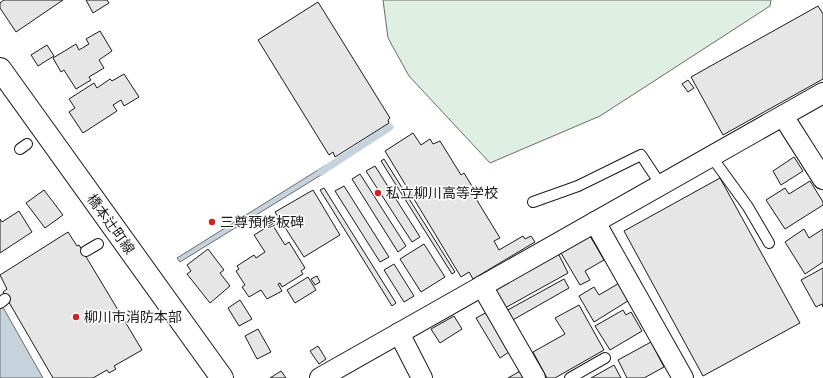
<svg xmlns="http://www.w3.org/2000/svg" width="823" height="378" font-family="Rubik,'Noto Sans JP',sans-serif">
	<rect width="100%" height="100%" fill="#fff"/>
	<path fill="#e0efe3" stroke="#6a6a6a" d="M 383,0 L 771,0 L 770,6 L 600,116 L 490,163 L 409,76 L 388,38 Z"/>
	<g fill="#c6d2dc" stroke="#6a6a6a">
		<path d="M 326,165 L 329,170 L 180,262 L 177,258 Z"/>
		<path d="M 0,302 L 43,378 L 0,378 Z"/>
	</g>
	<g fill="none" stroke-linecap="round" stroke-linejoin="round">
		<path stroke="#c6d2dc" stroke-width="7" d="M 321,172 L 390,127"/>
	</g>
	<g fill="#e6e6e6" stroke="#1a1a1a">
		<path d="M 4,0 L 63,0 L 16,32 L 0,8 L 0,3 Z"/>
		<path d="M 86,0 L 107,0 L 109,3 L 93,13 Z"/>
		<path d="M 318,2 L 390,118 L 388,120 L 389,123 L 335,157 L 333,152 L 329,155 L 258,40 Z"/>
		<path d="M 818,6 L 823,14 L 823,79 L 723,135 L 691,77 Z"/>
		<path d="M 100,31 L 112,51 L 99,60 L 104,68 L 89,77 L 91,80 L 76,89 L 64,70 L 61,72 L 53,58 L 76,44 L 79,50 L 89,44 L 86,39 Z"/>
		<path d="M 47,45 L 54,56 L 38,66 L 31,55 Z"/>
		<path d="M 124,74 L 139,97 L 124,106 L 121,100 L 113,105 L 117,111 L 83,133 L 69,112 L 75,108 L 69,99 L 94,83 L 97,88 L 110,79 L 112,81 Z"/>
		<path d="M 688,80 L 694,88 L 688,92 L 682,84 Z"/>
		<path d="M 413,133 L 421,145 L 430,139 L 433,144 L 440,141 L 461,175 L 464,173 L 478,196 L 475,197 L 500,238 L 494,241 L 499,250 L 523,236 L 525,239 L 531,236 L 535,242 L 473,279 L 469,272 L 461,277 L 385,151 Z"/>
		<path d="M 794,157 L 803,171 L 781,185 L 773,171 Z"/>
		<path d="M 384,159 L 455,272 L 452,274 L 381,161 Z"/>
		<path d="M 375,166 L 420,237 L 412,242 L 366,171 Z"/>
		<path d="M 360,174 L 406,246 L 398,252 L 352,179 Z"/>
		<path d="M 720,178 L 800,323 L 703,376 L 624,231 Z"/>
		<path d="M 810,181 L 823,202 L 823,205 L 785,229 L 766,200 L 785,188 L 789,194 Z"/>
		<path d="M 344,186 L 389,257 L 380,262 L 335,191 Z"/>
		<path d="M 324,188 L 396,303 L 392,306 L 320,190 Z"/>
		<path d="M 44,190 L 63,215 L 45,228 L 26,203 Z"/>
		<path d="M 313,190 L 340,235 L 304,257 L 275,212 Z"/>
		<path d="M 19,211 L 32,232 L 0,253 L 0,219 L 2,222 Z"/>
		<path d="M 272,224 L 285,245 L 289,242 L 305,268 L 301,271 L 303,274 L 282,287 L 280,283 L 278,284 L 282,291 L 267,299 L 261,290 L 249,297 L 242,287 L 245,285 L 236,271 L 239,269 L 237,266 L 254,255 L 256,258 L 265,252 L 254,235 Z"/>
		<path d="M 804,229 L 809,238 L 823,229 L 823,262 L 805,274 L 785,242 Z"/>
		<path d="M 68,232 L 77,246 L 79,245 L 142,350 L 114,366 L 116,369 L 109,373 L 107,370 L 93,378 L 53,378 L 3,292 L 7,289 L 0,275 Z"/>
		<path d="M 590,236 L 604,260 L 585,271 L 590,280 L 580,285 L 561,253 Z"/>
		<path d="M 424,244 L 445,277 L 421,292 L 400,259 Z"/>
		<path d="M 208,249 L 224,270 L 220,273 L 230,286 L 210,303 L 187,274 L 191,271 L 187,265 Z"/>
		<path d="M 558,253 L 568,273 L 505,308 L 494,288 Z"/>
		<path d="M 394,264 L 414,296 L 404,302 L 384,270 Z"/>
		<path d="M 823,268 L 823,307 L 822,304 L 816,307 L 801,280 Z"/>
		<path d="M 317,276 L 320,282 L 315,285 L 311,279 Z"/>
		<path d="M 308,277 L 316,290 L 295,303 L 287,290 Z"/>
		<path d="M 564,279 L 569,288 L 511,321 L 506,311 Z"/>
		<path d="M 621,282 L 631,299 L 594,322 L 579,296 L 594,287 L 599,295 Z"/>
		<path d="M 240,300 L 252,319 L 239,326 L 228,308 Z"/>
		<path d="M 579,305 L 604,350 L 555,378 L 547,378 L 533,352 L 565,334 L 555,318 Z"/>
		<path d="M 623,310 L 626,315 L 631,312 L 642,331 L 610,350 L 595,326 Z"/>
		<path d="M 489,311 L 512,350 L 500,358 L 476,318 Z"/>
		<path d="M 454,316 L 462,329 L 440,343 L 431,329 Z"/>
		<path d="M 258,329 L 271,352 L 257,359 L 245,336 Z"/>
		<path d="M 651,342 L 664,367 L 644,378 L 627,378 L 618,360 Z"/>
		<path d="M 318,346 L 326,359 L 319,364 L 310,351 Z"/>
		<path d="M 614,365 L 621,378 L 591,378 Z"/>
		<path d="M 522,370 L 527,378 L 508,378 Z"/>
		<path d="M 281,371 L 286,378 L 270,378 Z"/>
	</g>
	<g fill="none" stroke-linecap="round" stroke-linejoin="round">
		<g stroke="#1a1a1a" stroke-width="12">
			<g id="lane">
				<path d="M 20,149 L 27,144"/>
				<path d="M 711,156 L 748,207 L 769,243"/>
				<path d="M 533,202 L 578,186 L 641,155 L 661,185"/>
				<path d="M 86,251 L 98,244"/>
				<path d="M 0,303 L 5,299"/>
				<path d="M 570,378 L 605,358"/>
			</g>
		</g>
		<g stroke="#1a1a1a" stroke-width="22">
			<g id="street">
				<path d="M 783,116 L 823,179"/>
				<path d="M 595,222 L 683,378"/>
				<path d="M 482,286 L 535,378"/>
				<path d="M 399,333 L 422,378"/>
				<path d="M 320,378 L 823,93"/>
			</g>
		</g>
		<g stroke="#1a1a1a" stroke-width="24">
			<path id="secondary" d="M 0,69 L 222,378"/>
		</g>
		<use href="#lane" stroke="#fff" stroke-width="10"/>
		<use href="#street" stroke="#fff" stroke-width="20"/>
		<use href="#secondary" stroke="#fff" stroke-width="22"/>
	</g>
	<g fill="#c62828" stroke="#fff" stroke-width="1.5">
		<circle cx="378" cy="193" r="4"/>
		<circle cx="212" cy="222" r="4"/>
		<circle cx="76" cy="317" r="4"/>
	</g>
	<g text-anchor="middle" stroke-width="3" stroke-linejoin="round" paint-order="stroke">
		<g font-size="14" fill="#1a1a1a" stroke="#fff" text-anchor="start">
			<text x="386" y="198">私立柳川高等学校</text>
			<text x="220" y="227">三尊預修板碑</text>
			<text x="84" y="322">柳川市消防本部</text>
		</g>
		<g font-size="14" fill="#1a1a1a" stroke="#fff">
			<text transform="translate(111 224) rotate(54)" y="5">橋本辻町線</text>
		</g>
	</g>
</svg>
